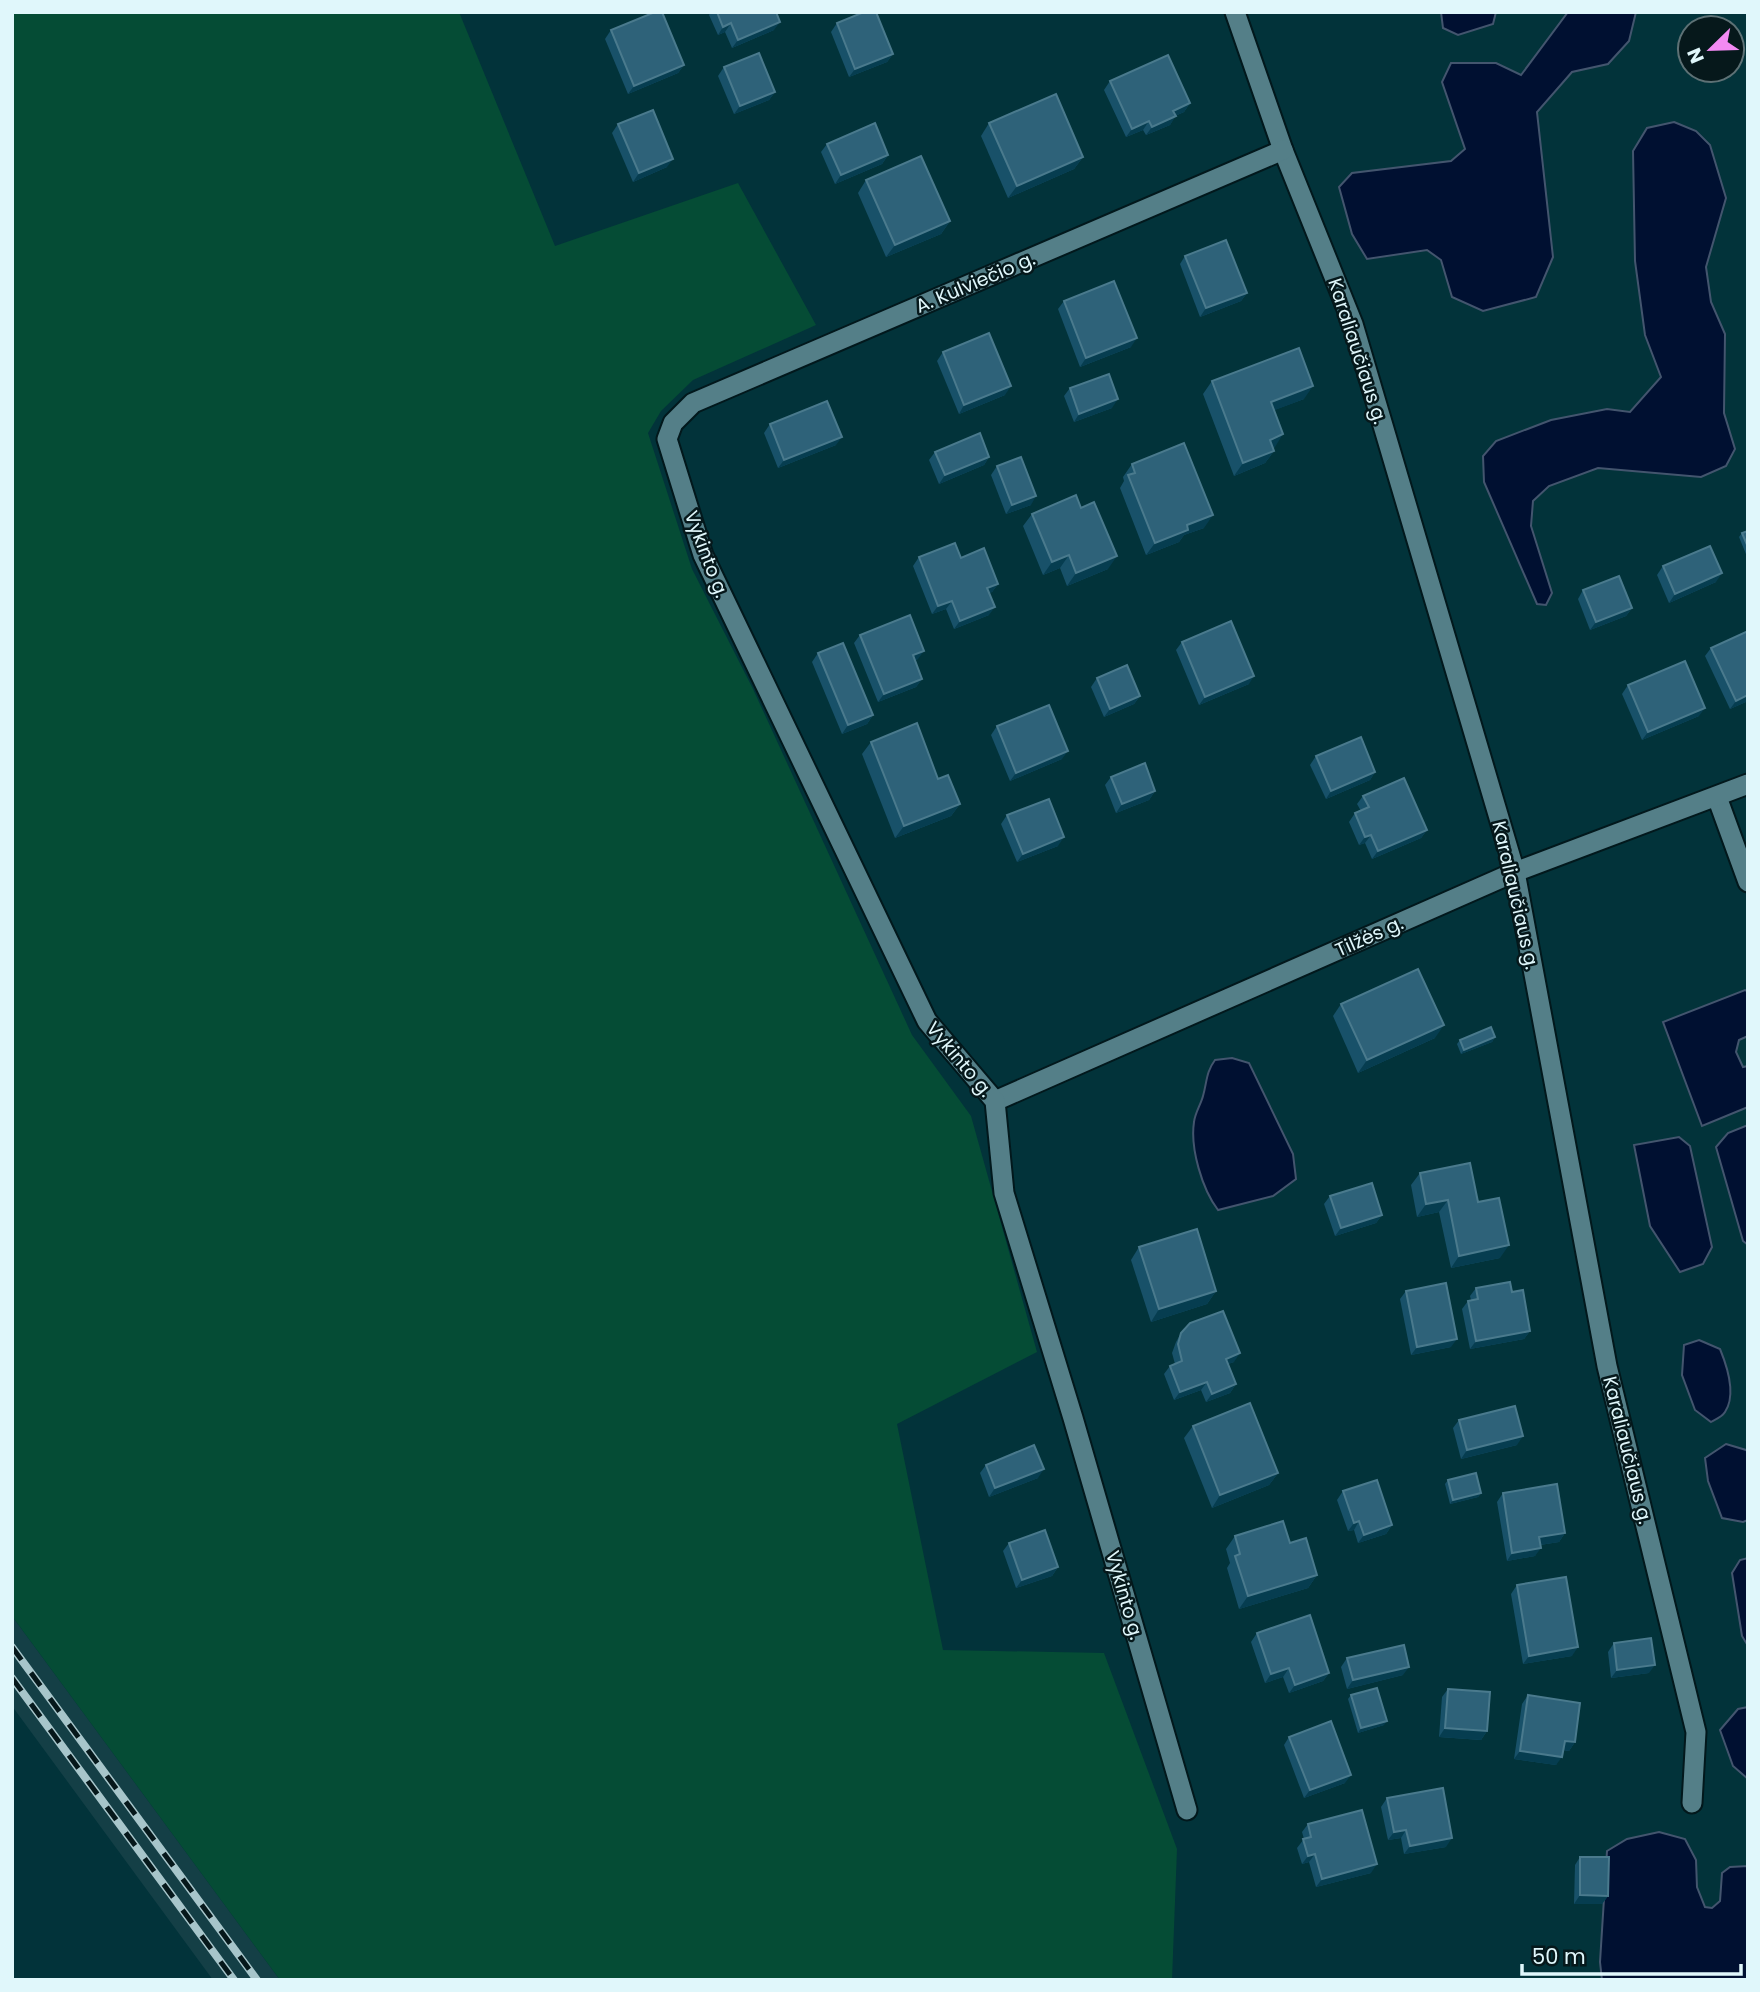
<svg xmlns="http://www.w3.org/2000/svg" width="1760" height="1992" font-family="Poppins,sans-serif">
	<rect width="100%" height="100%" fill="#02333a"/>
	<path fill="#143f46" d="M 12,1616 L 280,1980 L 213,1980 L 12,1706 Z"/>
	<path fill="#054c35" d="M 12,12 L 459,12 L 555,246 L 738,183 L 816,325 L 693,380 L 661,411 L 648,433 L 692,569 L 753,689 L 912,1035 L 971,1116 L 1037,1352 L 897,1424 L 943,1650 L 1104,1653 L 1177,1849 L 1172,1980 L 280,1980 L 12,1616 Z"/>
	<g fill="#001031" stroke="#43556e" stroke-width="2">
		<path d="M 1441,12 L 1496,12 L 1493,24 L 1458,35 L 1443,28 Z"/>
		<path d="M 1568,12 L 1636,12 L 1629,41 L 1608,64 L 1572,72 L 1537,112 L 1553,257 L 1536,297 L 1483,311 L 1452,297 L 1441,260 L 1427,250 L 1367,259 L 1352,234 L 1339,187 L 1352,173 L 1451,161 L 1465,149 L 1442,82 L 1451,63 L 1496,63 L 1521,75 Z"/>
		<path d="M 1674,122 L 1696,131 L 1710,145 L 1726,198 L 1706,267 L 1711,302 L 1725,334 L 1724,413 L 1735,449 L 1726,466 L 1701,477 L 1598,468 L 1549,486 L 1533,501 L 1531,526 L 1552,593 L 1546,605 L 1537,604 L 1484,482 L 1483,456 L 1496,441 L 1551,420 L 1607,409 L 1630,412 L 1661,377 L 1645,335 L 1635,261 L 1633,151 L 1647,128 Z"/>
		<path d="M 1745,990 L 1748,992 L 1748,1036 L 1739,1040 L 1736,1052 L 1743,1067 L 1748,1066 L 1748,1107 L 1702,1126 L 1663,1022 Z"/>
		<path d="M 1232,1058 L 1249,1063 L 1293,1154 L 1296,1179 L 1273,1196 L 1218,1210 C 1202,1189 1190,1148 1194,1122 C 1195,1113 1201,1104 1203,1096 C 1207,1082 1206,1072 1215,1060 Z"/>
		<path d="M 1748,1125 L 1748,1245 L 1743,1241 L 1716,1147 L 1728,1133 Z"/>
		<path d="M 1679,1137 L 1690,1146 L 1712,1247 L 1703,1264 L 1680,1272 L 1650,1226 L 1634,1145 Z"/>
		<path d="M 1699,1340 L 1720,1349 C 1727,1366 1737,1394 1725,1412 C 1722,1417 1716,1419 1711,1422 L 1695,1410 L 1682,1375 L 1684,1345 Z"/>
		<path d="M 1726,1444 L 1746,1450 L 1748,1452 L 1748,1520 L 1743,1522 L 1722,1518 L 1708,1481 L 1705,1458 Z"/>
		<path d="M 1748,1558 L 1748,1646 L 1742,1636 L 1732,1573 L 1740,1560 Z"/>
		<path d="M 1748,1707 L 1748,1779 L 1733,1766 L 1720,1730 L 1738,1709 Z"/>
		<path d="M 1659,1832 L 1685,1839 L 1696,1860 L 1697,1887 L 1705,1907 L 1712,1908 L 1720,1901 L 1722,1873 L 1730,1867 L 1748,1866 L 1748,1980 L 1602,1980 L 1600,1962 L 1607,1851 L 1627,1839 Z"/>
	</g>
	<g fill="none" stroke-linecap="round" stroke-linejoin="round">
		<g stroke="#02181c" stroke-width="23">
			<g id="minor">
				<path d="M 1235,12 L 1283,150 L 1353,324 L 1515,872 L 1607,1366 L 1696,1732 L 1692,1803"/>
				<path d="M 1717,797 L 1748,882"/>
				<path d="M 995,1101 L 1515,872 L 1748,784"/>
				<path d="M 1187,1810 L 1073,1418 L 1004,1193 L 995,1101 L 927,1021 L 703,555 L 667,439 L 673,423 L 693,403 L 1283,150"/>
			</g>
		</g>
		<use href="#minor" stroke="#547f88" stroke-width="19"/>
		<g stroke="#a7c5ca" stroke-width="8">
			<g id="rail">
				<path d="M 12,1647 L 257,1980"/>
				<path d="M 12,1678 L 234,1980"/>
			</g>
		</g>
		<use href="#rail" stroke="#06181b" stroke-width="5" stroke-dasharray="16" stroke-linecap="butt"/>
	</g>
	<g fill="#185169">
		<path d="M 711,12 L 776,12 L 774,30 L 732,48 L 725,32 L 718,35 L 709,15 Z"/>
		<path d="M 837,23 L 893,54 L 887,62 L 849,77 L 831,32 Z"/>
		<path d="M 611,30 L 684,65 L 678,73 L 628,94 L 605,39 Z"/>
		<path d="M 724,67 L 775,92 L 769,100 L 734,114 L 718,76 Z"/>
		<path d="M 1110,81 L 1190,103 L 1184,112 L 1175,116 L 1170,125 L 1146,135 L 1143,130 L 1126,137 L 1104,90 Z"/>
		<path d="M 989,123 L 1083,157 L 1074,169 L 1008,198 L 981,136 Z"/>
		<path d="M 618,124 L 667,167 L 633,182 L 612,133 Z"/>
		<path d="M 827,144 L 888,155 L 882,164 L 835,184 L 821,152 Z"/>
		<path d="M 866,180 L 950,221 L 941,234 L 886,257 L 858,193 Z"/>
		<path d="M 1185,256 L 1247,293 L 1241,301 L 1200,317 L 1180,264 Z"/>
		<path d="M 1064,301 L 1131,347 L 1080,367 L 1058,309 Z"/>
		<path d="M 943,352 L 1005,395 L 959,414 L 937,361 Z"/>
		<path d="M 1212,381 L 1304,399 L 1274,410 L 1275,447 L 1273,448 L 1274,451 L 1265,463 L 1234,476 L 1203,394 Z"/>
		<path d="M 1070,388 L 1112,408 L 1074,422 L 1064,396 Z"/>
		<path d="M 770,424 L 836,445 L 778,468 L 764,433 Z"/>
		<path d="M 935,452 L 989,457 L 984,465 L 939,484 L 929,460 Z"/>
		<path d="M 1132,464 L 1204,528 L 1184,535 L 1179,542 L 1146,555 L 1120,488 L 1124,481 L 1123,477 Z"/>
		<path d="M 997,466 L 1031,505 L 1006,514 L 991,475 Z"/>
		<path d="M 1032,514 L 1108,569 L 1067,586 L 1060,568 L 1043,575 L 1023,526 Z"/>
		<path d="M 1748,531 L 1748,559 L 1739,537 L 1742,533 Z"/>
		<path d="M 919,557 L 961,558 L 998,584 L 992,592 L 989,593 L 989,615 L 954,629 L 946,609 L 932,614 L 913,566 Z"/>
		<path d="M 1663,566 L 1716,582 L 1669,603 L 1657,575 Z"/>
		<path d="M 1583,590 L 1632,608 L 1626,616 L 1590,630 L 1578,599 Z"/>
		<path d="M 860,635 L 918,659 L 915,660 L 922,679 L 916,687 L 878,702 L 854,643 Z"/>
		<path d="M 1182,642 L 1249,684 L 1199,705 L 1176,650 Z"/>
		<path d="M 1711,648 L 1748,701 L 1730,709 L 1705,656 Z"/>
		<path d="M 818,653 L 873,715 L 867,724 L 842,734 L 812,662 Z"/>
		<path d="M 1097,678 L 1140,696 L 1134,704 L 1104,717 L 1091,687 Z"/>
		<path d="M 1628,685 L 1699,716 L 1642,740 L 1622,694 Z"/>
		<path d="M 997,726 L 1062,759 L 1010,781 L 991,735 Z"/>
		<path d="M 871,742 L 938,779 L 960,804 L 951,816 L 895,838 L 862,754 Z"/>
		<path d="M 1316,756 L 1375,772 L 1370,780 L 1326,799 L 1310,765 Z"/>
		<path d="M 1111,777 L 1155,791 L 1149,800 L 1116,813 L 1105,785 Z"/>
		<path d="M 1363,796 L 1427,830 L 1421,838 L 1372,859 L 1365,843 L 1359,845 L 1349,822 L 1355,813 L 1361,811 L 1357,804 Z"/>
		<path d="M 1007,815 L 1058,846 L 1017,862 L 1001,824 Z"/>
		<path d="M 1341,1004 L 1435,1038 L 1358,1073 L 1333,1016 Z"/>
		<path d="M 1495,1037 L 1492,1042 L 1461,1054 L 1457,1044 L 1460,1040 Z"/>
		<path d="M 1420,1173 L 1478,1202 L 1500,1258 L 1451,1268 L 1439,1212 L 1417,1217 L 1411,1185 Z"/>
		<path d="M 1330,1196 L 1382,1215 L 1376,1223 L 1335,1236 L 1324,1204 Z"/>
		<path d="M 1139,1247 L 1216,1291 L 1207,1304 L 1151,1322 L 1131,1260 Z"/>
		<path d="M 1476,1288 L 1512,1292 L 1530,1331 L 1524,1339 L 1470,1349 L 1462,1309 L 1468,1301 L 1471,1300 L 1470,1296 Z"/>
		<path d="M 1406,1291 L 1451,1347 L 1411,1355 L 1400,1299 Z"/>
		<path d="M 1181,1333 L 1234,1362 L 1228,1364 L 1236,1384 L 1230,1393 L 1206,1402 L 1201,1390 L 1174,1400 L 1164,1374 L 1170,1366 L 1175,1364 L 1172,1353 L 1176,1342 Z"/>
		<path d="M 1459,1420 L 1517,1445 L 1461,1459 L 1453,1428 Z"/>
		<path d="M 1193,1426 L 1278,1473 L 1269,1485 L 1212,1508 L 1184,1438 Z"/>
		<path d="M 986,1465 L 1038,1478 L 989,1497 L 980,1473 Z"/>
		<path d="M 1448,1480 L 1481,1493 L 1478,1497 L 1450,1504 L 1445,1484 Z"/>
		<path d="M 1343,1491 L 1392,1525 L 1386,1534 L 1358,1543 L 1354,1530 L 1348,1531 L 1337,1500 Z"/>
		<path d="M 1503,1493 L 1565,1533 L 1559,1542 L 1540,1545 L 1535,1556 L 1507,1561 L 1497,1502 Z"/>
		<path d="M 1235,1536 L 1290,1543 L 1317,1575 L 1308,1588 L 1239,1609 L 1227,1568 L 1230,1563 L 1226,1549 Z"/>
		<path d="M 1009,1543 L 1058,1567 L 1052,1576 L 1016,1588 L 1003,1551 Z"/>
		<path d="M 1517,1585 L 1572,1656 L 1523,1664 L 1511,1594 Z"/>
		<path d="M 1257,1633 L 1329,1673 L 1323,1681 L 1289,1693 L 1283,1677 L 1265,1683 L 1251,1642 Z"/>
		<path d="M 1614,1643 L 1649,1673 L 1611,1678 L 1608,1652 Z"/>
		<path d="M 1347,1658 L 1403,1675 L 1347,1689 L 1341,1667 Z"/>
		<path d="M 1448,1689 L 1487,1731 L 1481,1740 L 1439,1737 L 1442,1697 Z"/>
		<path d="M 1351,1695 L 1384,1725 L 1358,1733 L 1348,1699 Z"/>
		<path d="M 1528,1695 L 1575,1742 L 1569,1751 L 1563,1750 L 1556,1765 L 1514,1759 L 1522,1704 Z"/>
		<path d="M 1289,1737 L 1345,1783 L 1304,1798 L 1284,1745 Z"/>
		<path d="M 1387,1798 L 1446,1847 L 1404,1854 L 1401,1838 L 1388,1840 L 1381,1807 Z"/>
		<path d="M 1308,1824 L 1371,1873 L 1316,1887 L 1309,1862 L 1302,1864 L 1297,1848 L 1304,1839 L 1302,1832 Z"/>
		<path d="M 1580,1857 L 1608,1896 L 1602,1904 L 1574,1904 L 1575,1865 Z"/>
	</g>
	<g fill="#063d50">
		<path d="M 780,22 L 774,30 L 732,48 L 738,40 Z"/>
		<path d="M 731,23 L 725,32 L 718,35 L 723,27 Z"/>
		<path d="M 893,54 L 887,62 L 849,77 L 855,69 Z"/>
		<path d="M 684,65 L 678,73 L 628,94 L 634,86 Z"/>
		<path d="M 775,92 L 769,100 L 734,114 L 740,106 Z"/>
		<path d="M 1190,103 L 1184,112 L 1168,119 L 1173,111 Z"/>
		<path d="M 1176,116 L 1170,125 L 1146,135 L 1152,127 Z"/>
		<path d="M 1149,121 L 1143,130 L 1126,137 L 1132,129 Z"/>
		<path d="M 888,155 L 882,164 L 835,184 L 841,175 Z"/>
		<path d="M 1083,157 L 1074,169 L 1008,198 L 1017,186 Z"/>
		<path d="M 673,159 L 667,167 L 633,182 L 639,173 Z"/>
		<path d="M 950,221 L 941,234 L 886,257 L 895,245 Z"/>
		<path d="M 1247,293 L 1241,301 L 1200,317 L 1206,308 Z"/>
		<path d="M 1137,338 L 1131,347 L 1080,367 L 1086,358 Z"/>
		<path d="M 1011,386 L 1005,395 L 959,414 L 964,405 Z"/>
		<path d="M 1313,386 L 1304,399 L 1262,415 L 1271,402 Z"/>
		<path d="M 1118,399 L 1112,408 L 1074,422 L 1079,414 Z"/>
		<path d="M 1283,434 L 1275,447 L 1261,452 L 1270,440 Z"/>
		<path d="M 842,437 L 836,445 L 778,468 L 784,460 Z"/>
		<path d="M 1274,451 L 1265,463 L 1234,476 L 1243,463 Z"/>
		<path d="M 989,457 L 984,465 L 939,484 L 945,475 Z"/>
		<path d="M 1036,496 L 1031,505 L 1006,514 L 1012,505 Z"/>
		<path d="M 1213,515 L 1204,528 L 1184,535 L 1179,542 L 1146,555 L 1155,543 L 1187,525 Z"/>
		<path d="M 1069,555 L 1060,568 L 1043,575 L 1052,562 Z"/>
		<path d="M 1117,556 L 1108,569 L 1067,586 L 1076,573 Z"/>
		<path d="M 1722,573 L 1716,582 L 1669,603 L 1675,594 Z"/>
		<path d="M 998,584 L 992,592 L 981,596 L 987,588 Z"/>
		<path d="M 952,601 L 946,609 L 932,614 L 938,606 Z"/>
		<path d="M 995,607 L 989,615 L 954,629 L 960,621 Z"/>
		<path d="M 1632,608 L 1626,616 L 1590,630 L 1596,622 Z"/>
		<path d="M 924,651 L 918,659 L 907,663 L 913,655 Z"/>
		<path d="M 1254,676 L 1249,684 L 1199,705 L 1205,697 Z"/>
		<path d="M 922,679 L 916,687 L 878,702 L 884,694 Z"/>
		<path d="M 1748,695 L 1748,701 L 1730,709 L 1736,701 Z"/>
		<path d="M 1140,696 L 1134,704 L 1104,717 L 1110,709 Z"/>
		<path d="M 1705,708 L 1699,716 L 1642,740 L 1648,732 Z"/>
		<path d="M 873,715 L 867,724 L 842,734 L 848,725 Z"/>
		<path d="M 1068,751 L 1062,759 L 1010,781 L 1016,773 Z"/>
		<path d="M 1375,772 L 1370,780 L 1326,799 L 1331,791 Z"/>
		<path d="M 1155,791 L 1149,800 L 1116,813 L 1122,804 Z"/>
		<path d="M 960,804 L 951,816 L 895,838 L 904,826 Z"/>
		<path d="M 1427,830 L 1421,838 L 1372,859 L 1378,851 Z"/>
		<path d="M 1371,835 L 1365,843 L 1359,845 L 1365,837 Z"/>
		<path d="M 1064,837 L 1058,846 L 1017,862 L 1023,854 Z"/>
		<path d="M 1444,1025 L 1435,1038 L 1358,1073 L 1367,1060 Z"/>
		<path d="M 1495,1037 L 1492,1042 L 1461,1054 L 1464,1050 Z"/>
		<path d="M 1448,1200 L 1439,1212 L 1417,1217 L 1426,1204 Z"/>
		<path d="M 1382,1215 L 1376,1223 L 1335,1236 L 1341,1228 Z"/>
		<path d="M 1509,1245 L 1500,1258 L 1451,1268 L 1459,1256 Z"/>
		<path d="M 1216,1291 L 1207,1304 L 1151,1322 L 1159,1309 Z"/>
		<path d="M 1530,1331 L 1524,1339 L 1470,1349 L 1476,1341 Z"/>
		<path d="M 1457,1339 L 1451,1347 L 1411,1355 L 1417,1347 Z"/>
		<path d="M 1240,1353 L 1234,1362 L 1220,1367 L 1226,1359 Z"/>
		<path d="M 1207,1382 L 1201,1390 L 1174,1400 L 1180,1392 Z"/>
		<path d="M 1236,1384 L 1230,1393 L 1206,1402 L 1212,1394 Z"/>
		<path d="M 1523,1436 L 1517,1445 L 1461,1459 L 1467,1450 Z"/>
		<path d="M 1044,1469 L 1038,1478 L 989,1497 L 995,1488 Z"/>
		<path d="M 1278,1473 L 1269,1485 L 1212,1508 L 1220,1495 Z"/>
		<path d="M 1481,1493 L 1478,1497 L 1450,1504 L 1453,1500 Z"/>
		<path d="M 1359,1521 L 1354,1530 L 1348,1531 L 1354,1523 Z"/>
		<path d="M 1392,1525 L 1386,1534 L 1358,1543 L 1364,1535 Z"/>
		<path d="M 1565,1533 L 1559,1542 L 1533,1546 L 1539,1537 Z"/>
		<path d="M 1541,1548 L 1535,1556 L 1507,1561 L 1512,1553 Z"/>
		<path d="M 1058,1567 L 1052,1576 L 1016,1588 L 1022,1580 Z"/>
		<path d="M 1317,1575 L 1308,1588 L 1239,1609 L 1248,1596 Z"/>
		<path d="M 1578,1647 L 1572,1656 L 1523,1664 L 1529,1656 Z"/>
		<path d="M 1655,1665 L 1649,1673 L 1611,1678 L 1617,1670 Z"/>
		<path d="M 1409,1667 L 1403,1675 L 1347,1689 L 1353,1680 Z"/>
		<path d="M 1289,1668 L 1283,1677 L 1265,1683 L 1271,1674 Z"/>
		<path d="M 1329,1673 L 1323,1681 L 1289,1693 L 1295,1685 Z"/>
		<path d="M 1387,1721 L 1384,1725 L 1358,1733 L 1361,1728 Z"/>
		<path d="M 1445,1728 L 1487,1731 L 1481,1740 L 1439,1737 Z"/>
		<path d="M 1565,1741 L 1575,1742 L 1569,1751 L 1559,1749 Z"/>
		<path d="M 1520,1751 L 1562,1757 L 1556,1765 L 1514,1759 Z"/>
		<path d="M 1351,1775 L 1345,1783 L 1304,1798 L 1310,1790 Z"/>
		<path d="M 1406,1830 L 1401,1838 L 1388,1840 L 1394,1832 Z"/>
		<path d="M 1452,1838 L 1446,1847 L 1404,1854 L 1410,1846 Z"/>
		<path d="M 1315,1854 L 1309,1862 L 1302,1864 L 1308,1856 Z"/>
		<path d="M 1377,1864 L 1371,1873 L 1316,1887 L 1322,1879 Z"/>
		<path d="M 1580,1895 L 1608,1896 L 1602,1904 L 1574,1904 Z"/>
	</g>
	<g fill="#2e6279" stroke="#4a7a8d" stroke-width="2">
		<path d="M 655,12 L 662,12 L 684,65 L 634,86 L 611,30 Z"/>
		<path d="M 717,12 L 776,12 L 780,22 L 738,40 L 731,23 L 723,27 Z"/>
		<path d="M 864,12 L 876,12 L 893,54 L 855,69 L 837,23 Z"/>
		<path d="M 759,53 L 775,92 L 740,106 L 724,67 Z"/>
		<path d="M 1168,55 L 1190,103 L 1173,111 L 1176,116 L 1152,127 L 1149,121 L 1132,129 L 1110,81 Z"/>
		<path d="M 1056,94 L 1083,157 L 1017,186 L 989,123 Z"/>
		<path d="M 653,110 L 673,159 L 639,173 L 618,124 Z"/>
		<path d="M 875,123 L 888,155 L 841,175 L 827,144 Z"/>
		<path d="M 921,156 L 950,221 L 895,245 L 866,180 Z"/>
		<path d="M 1226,240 L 1247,293 L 1206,308 L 1185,256 Z"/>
		<path d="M 1114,281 L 1137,338 L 1086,358 L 1064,301 Z"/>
		<path d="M 989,333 L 1011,386 L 964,405 L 943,352 Z"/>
		<path d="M 1299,348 L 1313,386 L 1271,402 L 1283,434 L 1270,440 L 1274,451 L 1243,463 L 1212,381 Z"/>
		<path d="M 1109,374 L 1118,399 L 1079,414 L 1070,388 Z"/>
		<path d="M 827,401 L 842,437 L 784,460 L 770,424 Z"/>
		<path d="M 980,433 L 989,457 L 945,475 L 935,452 Z"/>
		<path d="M 1184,443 L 1213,515 L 1187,525 L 1188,530 L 1155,543 L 1128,475 L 1135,473 L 1132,464 Z"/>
		<path d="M 1021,457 L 1036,496 L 1012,505 L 997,466 Z"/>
		<path d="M 1076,495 L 1081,508 L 1094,502 L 1117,556 L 1076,573 L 1069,555 L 1052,562 L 1032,514 Z"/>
		<path d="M 1748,531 L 1748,547 L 1742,533 Z"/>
		<path d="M 955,543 L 961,558 L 984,548 L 998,584 L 987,588 L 995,607 L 960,621 L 952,601 L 938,606 L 919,557 Z"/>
		<path d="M 1710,546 L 1722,573 L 1675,594 L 1663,566 Z"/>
		<path d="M 1619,576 L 1632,608 L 1596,622 L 1583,590 Z"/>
		<path d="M 910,615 L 924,651 L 913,655 L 922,679 L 884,694 L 860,635 Z"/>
		<path d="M 1231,621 L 1254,676 L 1205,697 L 1182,642 Z"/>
		<path d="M 1748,631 L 1748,695 L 1736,701 L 1711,648 Z"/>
		<path d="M 843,643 L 873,715 L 848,725 L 818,653 Z"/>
		<path d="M 1685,661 L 1705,708 L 1648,732 L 1628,685 Z"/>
		<path d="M 1127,665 L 1140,696 L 1110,709 L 1097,678 Z"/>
		<path d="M 1049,705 L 1068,751 L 1016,773 L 997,726 Z"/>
		<path d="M 917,723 L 938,779 L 948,775 L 960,804 L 904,826 L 871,742 Z"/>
		<path d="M 1361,737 L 1375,772 L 1331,791 L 1316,756 Z"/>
		<path d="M 1145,763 L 1155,791 L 1122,804 L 1111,777 Z"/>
		<path d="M 1404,778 L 1427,830 L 1378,851 L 1371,835 L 1365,837 L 1355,813 L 1369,807 L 1363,796 Z"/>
		<path d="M 1049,799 L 1064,837 L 1023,854 L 1007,815 Z"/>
		<path d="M 1418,969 L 1444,1025 L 1367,1060 L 1341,1004 Z"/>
		<path d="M 1491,1027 L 1495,1037 L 1464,1050 L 1460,1040 Z"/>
		<path d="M 1470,1163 L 1478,1202 L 1499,1198 L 1509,1245 L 1459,1256 L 1448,1200 L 1426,1204 L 1420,1173 Z"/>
		<path d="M 1372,1183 L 1382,1215 L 1341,1228 L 1330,1196 Z"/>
		<path d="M 1197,1229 L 1216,1291 L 1159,1309 L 1139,1247 Z"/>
		<path d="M 1510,1282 L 1512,1292 L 1523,1290 L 1530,1331 L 1476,1341 L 1468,1301 L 1478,1299 L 1476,1288 Z"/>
		<path d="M 1446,1283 L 1457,1339 L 1417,1347 L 1406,1291 Z"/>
		<path d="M 1223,1311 L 1240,1353 L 1226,1359 L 1236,1384 L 1212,1394 L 1207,1382 L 1180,1392 L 1170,1366 L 1182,1361 L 1178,1344 L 1181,1333 L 1190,1323 Z"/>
		<path d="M 1250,1403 L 1278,1473 L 1220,1495 L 1193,1426 Z"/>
		<path d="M 1515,1406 L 1523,1436 L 1467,1450 L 1459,1420 Z"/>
		<path d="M 1034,1445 L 1044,1469 L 995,1488 L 986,1465 Z"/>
		<path d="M 1476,1473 L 1481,1493 L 1453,1500 L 1448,1480 Z"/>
		<path d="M 1377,1480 L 1392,1525 L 1364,1535 L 1359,1521 L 1354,1523 L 1343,1491 Z"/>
		<path d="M 1557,1484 L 1565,1533 L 1539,1537 L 1541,1548 L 1512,1553 L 1503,1493 Z"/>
		<path d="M 1283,1521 L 1290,1543 L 1306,1538 L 1317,1575 L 1248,1596 L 1235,1556 L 1240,1554 L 1235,1536 Z"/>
		<path d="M 1045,1530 L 1058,1567 L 1022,1580 L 1009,1543 Z"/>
		<path d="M 1566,1577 L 1578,1647 L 1529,1656 L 1517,1585 Z"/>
		<path d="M 1310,1615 L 1329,1673 L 1295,1685 L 1289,1668 L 1271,1674 L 1257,1633 Z"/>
		<path d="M 1651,1638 L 1655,1665 L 1617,1670 L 1614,1643 Z"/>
		<path d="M 1404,1645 L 1409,1667 L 1353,1680 L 1347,1658 Z"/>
		<path d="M 1377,1688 L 1387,1721 L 1361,1728 L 1351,1695 Z"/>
		<path d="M 1448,1689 L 1490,1692 L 1487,1731 L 1445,1728 Z"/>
		<path d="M 1528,1695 L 1580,1703 L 1575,1742 L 1565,1741 L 1562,1757 L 1520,1751 Z"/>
		<path d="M 1331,1721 L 1351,1775 L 1310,1790 L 1289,1737 Z"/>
		<path d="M 1443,1788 L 1452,1838 L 1410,1846 L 1406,1830 L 1394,1832 L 1387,1798 Z"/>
		<path d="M 1362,1810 L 1377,1864 L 1322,1879 L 1315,1854 L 1308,1856 L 1303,1839 L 1311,1837 L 1308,1824 Z"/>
		<path d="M 1580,1857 L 1609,1857 L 1608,1896 L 1580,1895 Z"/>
	</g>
	<g text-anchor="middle" stroke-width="5" stroke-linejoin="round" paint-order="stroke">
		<g font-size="19" fill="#e0f7fb" stroke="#06181b">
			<text transform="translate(975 282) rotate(-23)" y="7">A. Kulviečio g.</text>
			<text transform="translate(1358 351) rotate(72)" y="7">Karaliaučiaus g.</text>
			<text transform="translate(707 554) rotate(69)" y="7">Vykinto g.</text>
			<text transform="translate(1516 895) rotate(77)" y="7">Karaliaučiaus g.</text>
			<text transform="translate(1369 936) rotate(-24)" y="7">Tilžės g.</text>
			<text transform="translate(960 1059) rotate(50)" y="7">Vykinto g.</text>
			<text transform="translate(1628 1450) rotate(76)" y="7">Karaliaučiaus g.</text>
			<text transform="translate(1125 1595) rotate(74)" y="7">Vykinto g.</text>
		</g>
	</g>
	<rect width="1760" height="1992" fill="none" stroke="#e0f7fb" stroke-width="28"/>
	<g transform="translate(1711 49) rotate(247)"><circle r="33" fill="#06181b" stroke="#5d7175" stroke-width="2"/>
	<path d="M0-5L12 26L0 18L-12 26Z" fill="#f28af3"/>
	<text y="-10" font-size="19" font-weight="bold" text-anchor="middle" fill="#e0f7fb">N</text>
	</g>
	<path d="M1522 1964v10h219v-10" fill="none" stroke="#e0f7fb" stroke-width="3.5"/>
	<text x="1532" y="1964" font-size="21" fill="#e0f7fb" stroke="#06181b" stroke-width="5" paint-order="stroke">50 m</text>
</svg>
